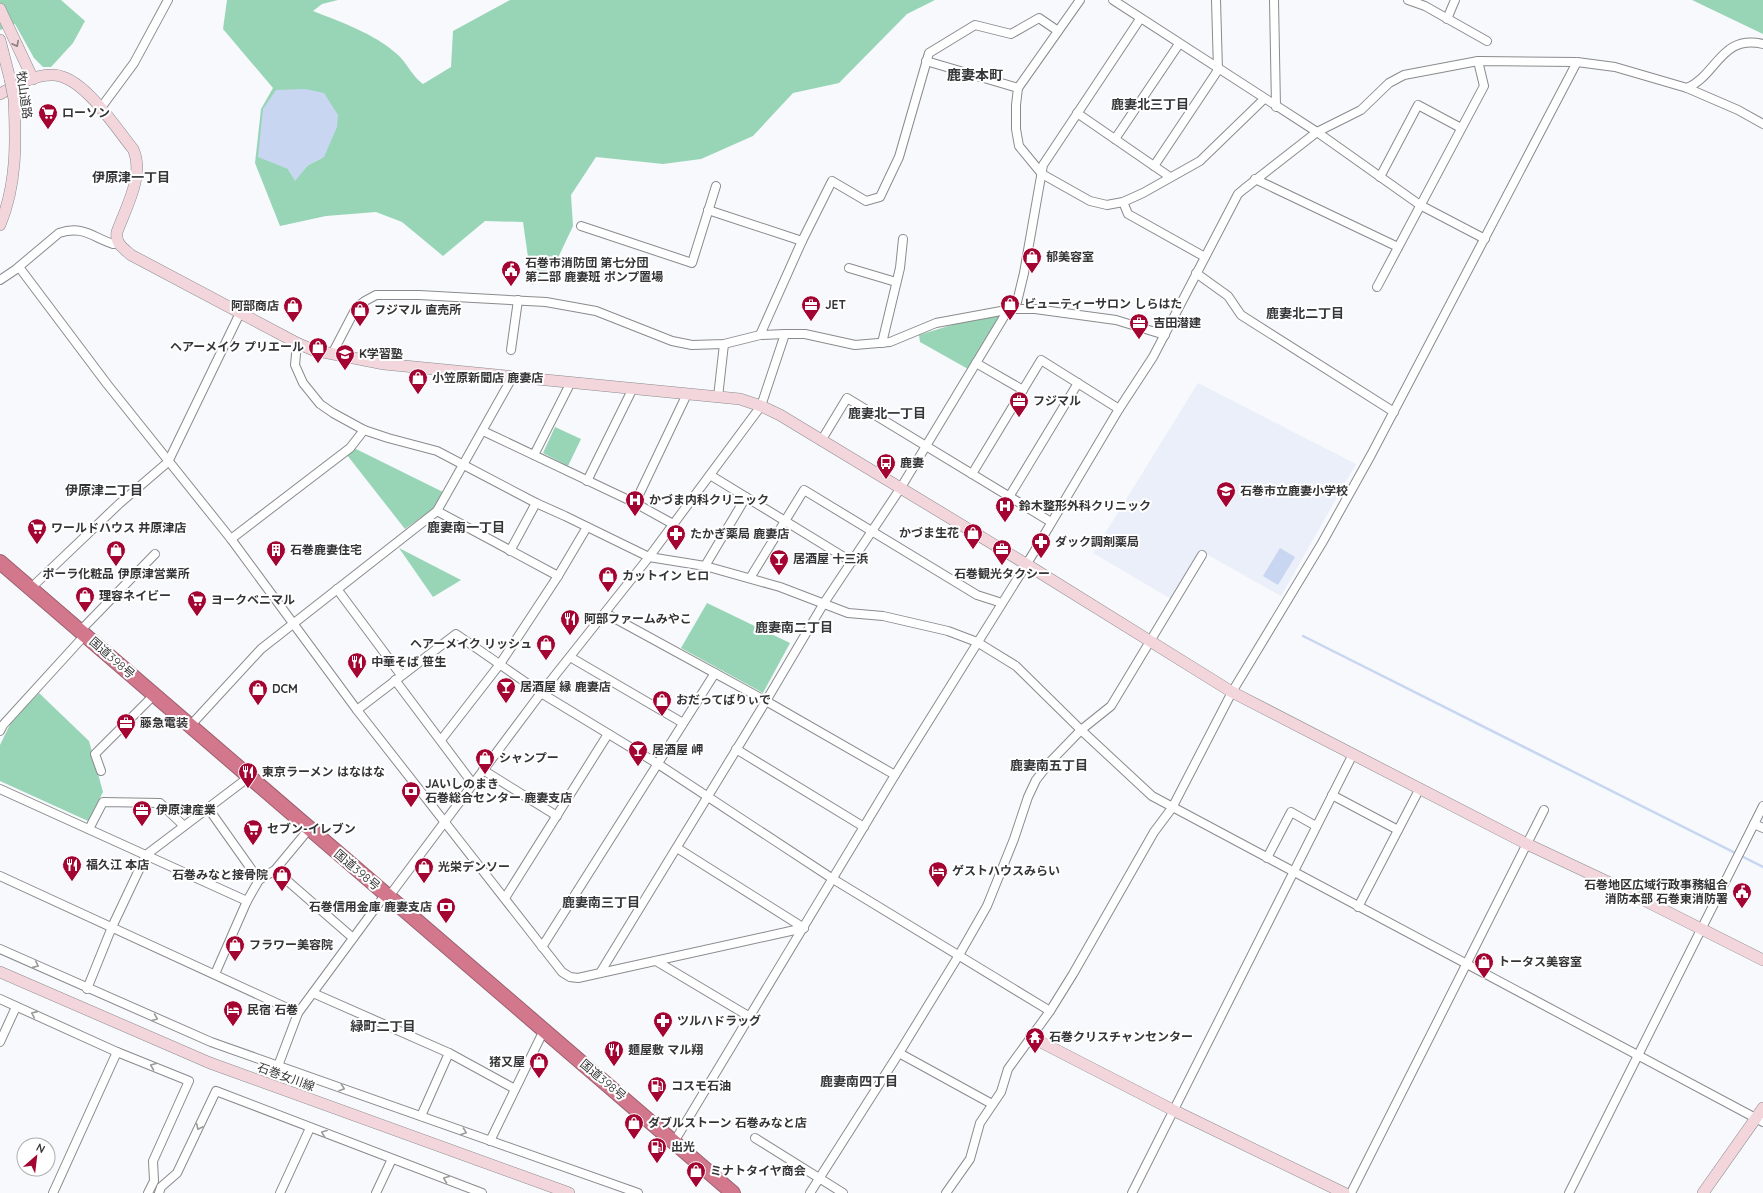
<svg xmlns="http://www.w3.org/2000/svg" width="1763" height="1193" font-family="Quicksand,'Noto Sans JP',sans-serif">
	<rect width="100%" height="100%" fill="#f7f9fc"/>
	<path fill="#eaeff9" d="M 1198,383 L 1356,464 L 1281,596 L 1201,551 L 1171,599 L 1093,553 Z"/>
	<g fill="#98d5b6" fill-rule="evenodd">
		<path d="M 0,0 L 61,0 L 85,21 L 73,43 L 51,67 L 43,67 L 34,58 L 15,24 L 0,30 Z"/>
		<path d="M 227,0 L 338,0 L 322,4 L 313,11 C 343,23 373,33 397,54 C 407,63 412,76 423,84 L 451,67 L 453,31 L 510,0 L 935,0 L 907,14 L 839,83 L 793,93 L 753,136 L 701,159 L 663,164 L 596,157 L 571,195 L 573,226 L 557,260 L 532,285 L 523,222 L 485,221 L 443,256 L 402,222 L 376,212 L 326,216 L 280,226 L 255,163 L 261,109 L 273,88 L 223,29 ZM 324,157 L 308,165 L 295,180 L 288,169 Z"/>
		<path d="M 1692,0 L 1763,0 L 1763,34 Z"/>
		<path d="M 1001,315 L 968,369 L 920,342 L 919,335 L 955,324 Z"/>
		<path d="M 555,427 L 581,439 L 568,466 L 543,453 Z"/>
		<path d="M 354,448 L 443,492 L 434,508 L 405,529 L 347,455 Z"/>
		<path d="M 399,548 L 461,580 L 433,597 Z"/>
		<path d="M 707,603 L 790,643 L 763,693 L 681,648 Z"/>
		<path d="M 39,693 L 89,741 L 103,792 L 88,821 L 0,781 L 0,745 L 12,720 Z"/>
	</g>
	<g fill="#c8d6f2">
		<path d="M 305,89 L 324,93 L 338,115 L 337,127 L 324,157 L 308,165 L 295,181 L 288,169 L 258,157 L 263,109 L 276,90 Z"/>
		<path d="M 1280,548 L 1295,557 L 1278,585 L 1263,576 Z"/>
	</g>
	<g fill="none" stroke-linecap="round" stroke-linejoin="round">
		<path stroke="#c8d6f2" stroke-width="2.5" d="M 1303,636 L 1763,867"/>
		<g stroke="#8a8b8e" stroke-width="10">
			<g id="street">
				<path d="M 1080,0 L 1018,88 L 1016,105 L 1016,129 L 1019,146 L 1042,174 L 1090,201 L 1107,205 L 1123,202 L 1143,193 L 1200,161 L 1264,99"/>
				<path d="M 1113,0 L 1317,132 L 1420,205 L 1485,239"/>
				<path d="M 1274,0 L 1276,107"/>
				<path d="M 1408,0 L 1425,6 L 1487,41"/>
				<path d="M 1447,19 L 1455,0"/>
				<path d="M 926,61 L 1018,88"/>
				<path d="M 1687,88 C 1717,75 1721,34 1763,44"/>
				<path d="M 100,109 L 134,63 L 168,0"/>
				<path d="M 1077,113 L 1170,177"/>
				<path d="M 1115,139 L 1179,44"/>
				<path d="M 1154,166 L 1218,70 L 1216,0"/>
				<path d="M 1380,177 L 1418,105 L 1461,128"/>
				<path d="M 1255,179 L 1398,247"/>
				<path d="M 1123,202 L 1128,214 L 1205,257"/>
				<path d="M 708,210 L 802,241"/>
				<path d="M 581,226 L 692,263 L 716,186"/>
				<path d="M 19,267 L 107,384 L 231,539 L 357,710 L 562,972 L 570,977 L 578,978 L 804,928"/>
				<path d="M 849,268 L 896,282"/>
				<path d="M 1196,273 L 1228,296 L 1241,315 L 1394,412"/>
				<path d="M 0,280 L 15,270 L 59,233 C 83,225 92,237 113,244 L 118,243"/>
				<path d="M 1377,287 L 1484,86 L 1478,61"/>
				<path d="M 760,335 L 802,241 L 832,181 L 866,201 L 880,197 L 899,157 L 929,53 L 975,25 L 1011,34 L 1039,18 L 1058,31"/>
				<path d="M 297,343 L 295,365 L 303,383 L 320,404 L 333,413 L 364,430 L 388,438 L 437,451 L 536,503 L 565,516 L 649,557 L 705,566 L 780,587 L 848,613 L 883,616 L 948,631 L 977,642 L 1016,666 L 1081,730 L 1152,796 L 1763,1122"/>
				<path d="M 882,343 L 900,268 L 903,239"/>
				<path d="M 511,350 L 518,300"/>
				<path d="M 332,354 L 356,308 L 365,301 L 376,295 L 419,295 L 546,302 L 596,311 L 672,341 L 692,345 L 724,344 L 760,335 L 785,334 L 805,334 L 855,345 L 890,342 L 936,323 L 1012,309 L 1035,309 L 1116,320 L 1165,335"/>
				<path d="M 976,363 L 1023,390"/>
				<path d="M 718,397 L 724,344"/>
				<path d="M 483,431 L 635,503 L 673,524"/>
				<path d="M 821,441 L 847,398 L 1051,522"/>
				<path d="M 534,455 L 571,382"/>
				<path d="M 972,474 L 1041,360 L 1119,409"/>
				<path d="M 710,475 L 852,562"/>
				<path d="M 587,481 L 633,388"/>
				<path d="M 1009,497 L 1078,383"/>
				<path d="M 635,503 L 687,394"/>
				<path d="M 437,511 L 558,576"/>
				<path d="M 231,539 L 350,448 L 364,430"/>
				<path d="M 510,551 L 536,503"/>
				<path d="M 705,566 L 746,497"/>
				<path d="M 750,578 L 804,490 L 977,595 L 1002,603"/>
				<path d="M 31,588 L 119,504 L 168,462 L 240,313"/>
				<path d="M 337,589 L 401,675"/>
				<path d="M 605,613 L 766,701 L 895,775"/>
				<path d="M 80,631 L 155,554"/>
				<path d="M 570,657 L 683,723"/>
				<path d="M 395,680 L 473,784"/>
				<path d="M 357,710 L 456,634 L 541,693 L 658,764 L 833,879 L 1050,1011"/>
				<path d="M 190,726 L 261,649 L 437,511 L 513,376"/>
				<path d="M 0,731 L 3,725 L 85,635"/>
				<path d="M 441,740 L 500,664 L 558,576 L 587,527"/>
				<path d="M 736,749 L 864,827"/>
				<path d="M 483,770 L 557,816"/>
				<path d="M 101,771 L 95,754 L 154,695"/>
				<path d="M 0,789 L 247,901"/>
				<path d="M 1332,795 L 1398,830"/>
				<path d="M 208,808 L 259,880"/>
				<path d="M 1754,824 L 1763,828"/>
				<path d="M 89,829 L 103,802 L 160,803 L 184,826"/>
				<path d="M 677,848 L 804,928"/>
				<path d="M 1267,858 L 1291,812 L 1316,826"/>
				<path d="M 275,870 L 353,938"/>
				<path d="M 0,876 L 298,1013"/>
				<path d="M 505,898 L 608,734"/>
				<path d="M 1358,907 L 1420,788"/>
				<path d="M 542,947 L 715,673"/>
				<path d="M 0,949 L 211,1042 L 638,1193"/>
				<path d="M 656,961 L 750,1017"/>
				<path d="M 600,973 L 766,701 L 824,603 L 900,489 L 1005,315 L 1017,302 L 1024,273 L 1043,165 L 1140,19"/>
				<path d="M 215,974 L 247,901 L 259,880 L 275,870 L 309,829"/>
				<path d="M 87,989 L 112,927 L 146,855 L 249,777"/>
				<path d="M 313,993 L 449,1053 L 515,1089"/>
				<path d="M 0,999 L 117,1052 L 189,1081 L 153,1161 L 154,1181 L 148,1193"/>
				<path d="M 0,1042 L 16,1007"/>
				<path d="M 899,1053 L 992,1104"/>
				<path d="M 278,1066 L 298,1013 L 382,899 L 393,891 L 541,693 L 649,557 L 761,406 L 785,334"/>
				<path d="M 421,1116 L 449,1053"/>
				<path d="M 755,1138 L 843,1193"/>
				<path d="M 490,1141 L 544,1030"/>
				<path d="M 674,1142 L 895,775 L 1031,557 L 1119,409 L 1153,357 L 1238,194 L 1244,189 L 1317,132 L 1361,110 L 1389,83 L 1404,75 L 1478,61 L 1577,62 L 1615,67 L 1687,88 L 1738,110 L 1763,124"/>
				<path d="M 53,1193 L 117,1052"/>
				<path d="M 159,1193 L 161,1187 L 177,1173 L 216,1091 L 482,1193"/>
				<path d="M 280,1193 L 310,1128"/>
				<path d="M 376,1193 L 392,1159"/>
				<path d="M 810,1193 L 899,1053 L 959,955 L 987,906 L 1014,839 L 1028,797 L 1036,780 L 1050,762 L 1081,730 L 1111,706 L 1202,555"/>
				<path d="M 946,1193 L 970,1159 L 980,1123 L 1001,1092 L 1008,1069 L 1050,1011 L 1073,974 L 1154,832 L 1172,808 L 1232,692 L 1322,543 L 1371,455 L 1577,62"/>
				<path d="M 1132,1193 L 1353,754"/>
				<path d="M 1351,1193 L 1544,810"/>
				<path d="M 1569,1193 L 1763,806"/>
			</g>
		</g>
		<g stroke="#8a8b8e" stroke-width="12">
			<g id="secondary">
				<path d="M 0,9 L 33,79"/>
				<path d="M 0,40 L 10,79"/>
				<path d="M 0,94 C 16,85 35,74 54,75 C 84,77 115,127 133,149 C 145,175 126,207 117,232 C 115,243 123,248 131,255 L 297,343 L 313,350 L 384,364 L 740,399 L 761,406 L 780,415 L 1026,564 L 1232,692 L 1527,844 L 1610,883 L 1763,960"/>
				<path d="M 0,225 C 17,184 16,142 14,99"/>
				<path d="M 0,972 L 210,1063 L 569,1193"/>
				<path d="M 1031,1037 L 1173,1110 L 1344,1193"/>
				<path d="M 1703,1193 L 1763,1108"/>
			</g>
		</g>
		<g stroke="#9b606e" stroke-width="16">
			<path id="highway" d="M 0,562 L 733,1193"/>
		</g>
		<use href="#street" stroke="#fff" stroke-width="8"/>
		<use href="#secondary" stroke="#f2d6dc" stroke-width="11"/>
		<use href="#highway" stroke="#d2778c" stroke-width="14"/>
		<g stroke="#8a8b8e" stroke-width="12" stroke-linecap="butt">
			<path id="secondary-bridge" d="M 10,79 L 14,99"/>
		</g>
		<use href="#secondary-bridge" stroke="#f2d6dc" stroke-width="11"/>
	</g>
	<defs><path id="oneway-chevron" d="M-2-3.5L2.5 0L-2 3.5" fill="none" stroke-width="1.6" stroke-linecap="round" stroke-linejoin="round"/></defs>
	<use stroke="#8a7d81" href="#oneway-chevron" transform="translate(16 44) rotate(63)"/>
	<g stroke="#9a9a9b">
		<use href="#oneway-chevron" transform="translate(36 965) rotate(24)"/>
		<use href="#oneway-chevron" transform="translate(34 1014) rotate(-156)"/>
		<use href="#oneway-chevron" transform="translate(155 1018) rotate(23)"/>
		<use href="#oneway-chevron" transform="translate(153 1066) rotate(-158)"/>
		<use href="#oneway-chevron" transform="translate(342 1088) rotate(19)"/>
		<use href="#oneway-chevron" transform="translate(199 1127) rotate(115)"/>
		<use href="#oneway-chevron" transform="translate(464 1132) rotate(20)"/>
		<use href="#oneway-chevron" transform="translate(324 1133) rotate(-159)"/>
		<use href="#oneway-chevron" transform="translate(446 1179) rotate(-159)"/>
	</g>
	<defs>
		<g id="supermarket-pin" transform="scale(1)"><path d="M0 17L-7.5 6A9.5 9.5 0 1 1 7.5 6Z" fill="#a30431" stroke="#fff"/><path d="M-6-5.5h2.5l.6 2H6L4.5 2H-2.5L-4.4-4H-6ZM-1.5 3.2a1.3 1.3 0 1 0 .1 0ZM3 3.2a1.3 1.3 0 1 0 .1 0Z" fill="#fff"/></g>
		<g id="shop-pin" transform="scale(1)"><path d="M0 17L-7.5 6A9.5 9.5 0 1 1 7.5 6Z" fill="#a30431" stroke="#fff"/><path d="M-5-2.5h2.3a2.7 3.5 0 0 1 5.4 0H5L5.5 6h-11ZM-1.5-2.5h3a1.5 2.3 0 0 0-3 0Z" fill="#fff"/></g>
		<g id="civic-pin" transform="scale(1)"><path d="M0 17L-7.5 6A9.5 9.5 0 1 1 7.5 6Z" fill="#a30431" stroke="#fff"/><path d="M-.6-6.5H3V-4.5H.6V-3L4-1V1h2V6H-6V1h2V-1L-.6-3ZM-1.2 2.5V6h2.4V2.5Z" fill="#fff"/></g>
		<g id="office-pin" transform="scale(1)"><path d="M0 17L-7.5 6A9.5 9.5 0 1 1 7.5 6Z" fill="#a30431" stroke="#fff"/><path d="M-6-3h4V-5.5h4V-3h4V5H-6ZM-1-4.5V-3h2v-1.5ZM-6 0V1H6V0Z" fill="#fff"/></g>
		<g id="school-pin" transform="scale(1)"><path d="M0 17L-7.5 6A9.5 9.5 0 1 1 7.5 6Z" fill="#a30431" stroke="#fff"/><path d="M0-5L7-2L0 1L-7-2ZM-4 1L0 2.5L4 1V4Q0 6-4 4Z" fill="#fff"/></g>
		<g id="bus-pin" transform="scale(1)"><path d="M0 17L-7.5 6A9.5 9.5 0 1 1 7.5 6Z" fill="#a30431" stroke="#fff"/><path d="M-5-6H5V4H4V6H2V4H-2V6H-4V4H-5ZM-3.5-4V0h7V-4ZM-3.5 1.2v1.5H-2V1.2ZM2 1.2v1.5H3.5V1.2Z" fill="#fff"/></g>
		<g id="hospital-pin" transform="scale(1)"><path d="M0 17L-7.5 6A9.5 9.5 0 1 1 7.5 6Z" fill="#a30431" stroke="#fff"/><path d="M-5-5h3v3.5h4V-5h3V5h-3V1.5h-4V5h-3Z" fill="#fff"/></g>
		<g id="pharmacy-pin" transform="scale(1)"><path d="M0 17L-7.5 6A9.5 9.5 0 1 1 7.5 6Z" fill="#a30431" stroke="#fff"/><path d="M-2-6h4v4h4v4h-4v4h-4v-4h-4v-4h4Z" fill="#fff"/></g>
		<g id="building-pin" transform="scale(1)"><path d="M0 17L-7.5 6A9.5 9.5 0 1 1 7.5 6Z" fill="#a30431" stroke="#fff"/><path d="M-4-6H4V6H1V3H-1V6H-4ZM-2.5-4.3h1.7v1.8h-1.7ZM.8-4.3h1.7v1.8H.8ZM-2.5-1h1.7V.8h-1.7ZM.8-1h1.7V.8H.8Z" fill="#fff"/></g>
		<g id="bar-pin" transform="scale(1)"><path d="M0 17L-7.5 6A9.5 9.5 0 1 1 7.5 6Z" fill="#a30431" stroke="#fff"/><path d="M-6-5H6L.8 .8V4.5H3.5V6h-7V4.5H-.8V.8Z" fill="#fff"/></g>
		<g id="restaurant-pin" transform="scale(1)"><path d="M0 17L-7.5 6A9.5 9.5 0 1 1 7.5 6Z" fill="#a30431" stroke="#fff"/><path d="M-5-6h1v4h1v-4h1v4h1v-4h1v5L-1.5 .5V6h-2V.5L-5-1ZM5-6V6H3V1.5H1.5Q1.5-4 5-6Z" fill="#fff"/></g>
		<g id="bank-pin" transform="scale(1)"><path d="M0 17L-7.5 6A9.5 9.5 0 1 1 7.5 6Z" fill="#a30431" stroke="#fff"/><path d="M-6-4H6V4H-6ZM0-2.3a2.3 2.3 0 1 0 0 4.6a2.3 2.3 0 1 0 0-4.6Z" fill="#fff"/></g>
		<g id="hotel-pin" transform="scale(1)"><path d="M0 17L-7.5 6A9.5 9.5 0 1 1 7.5 6Z" fill="#a30431" stroke="#fff"/><path d="M-6-4.5h1.5V1H6V5H4.5V3h-9V5H-6ZM-4 0a1.8 1.8 0 1 1 3.6 0ZM.5 0V-2.5h3Q6-2.5 6 0Z" fill="#fff"/></g>
		<g id="temple-pin" transform="scale(1)"><path d="M0 17L-7.5 6A9.5 9.5 0 1 1 7.5 6Z" fill="#a30431" stroke="#fff"/><path d="M0-6L5-2H3V0L6.5 2.5H4V6H1.5V3h-3V6H-4V2.5H-6.5L-3 0V-2H-5Z" fill="#fff"/></g>
		<g id="fuel-pin" transform="scale(1)"><path d="M0 17L-7.5 6A9.5 9.5 0 1 1 7.5 6Z" fill="#a30431" stroke="#fff"/><path d="M-5.5-6h7V0h2V4h1.3V-2.5L3-4.5l.8-.8L6-3V5H2.5V1h-1V6h-7ZM-4.2-4.7v3.2H.2V-4.7Z" fill="#fff"/></g>
	</defs>
	<g fill-rule="evenodd">
		<use href="#supermarket-pin" x="48" y="113"/>
		<use href="#shop-pin" x="1032" y="257"/>
		<use href="#civic-pin" x="511" y="270"/>
		<use href="#shop-pin" x="1010" y="304"/>
		<use href="#office-pin" x="811" y="305"/>
		<use href="#shop-pin" x="293" y="306"/>
		<use href="#shop-pin" x="360" y="310"/>
		<use href="#office-pin" x="1139" y="323"/>
		<use href="#shop-pin" x="318" y="347"/>
		<use href="#school-pin" x="345" y="354"/>
		<use href="#shop-pin" x="418" y="378"/>
		<use href="#office-pin" x="1019" y="401"/>
		<use href="#bus-pin" x="886" y="463"/>
		<use href="#school-pin" x="1226" y="491"/>
		<use href="#hospital-pin" x="635" y="500"/>
		<use href="#hospital-pin" x="1005" y="506"/>
		<use href="#supermarket-pin" x="37" y="528"/>
		<use href="#shop-pin" x="973" y="533"/>
		<use href="#pharmacy-pin" x="676" y="534"/>
		<use href="#pharmacy-pin" x="1041" y="542"/>
		<use href="#office-pin" x="1002" y="549"/>
		<use href="#shop-pin" x="116" y="550"/>
		<use href="#building-pin" x="276" y="550"/>
		<use href="#bar-pin" x="779" y="559"/>
		<use href="#shop-pin" x="608" y="576"/>
		<use href="#shop-pin" x="85" y="596"/>
		<use href="#supermarket-pin" x="197" y="600"/>
		<use href="#restaurant-pin" x="570" y="619"/>
		<use href="#shop-pin" x="546" y="644"/>
		<use href="#restaurant-pin" x="357" y="662"/>
		<use href="#bar-pin" x="506" y="687"/>
		<use href="#shop-pin" x="258" y="689"/>
		<use href="#shop-pin" x="662" y="700"/>
		<use href="#office-pin" x="126" y="723"/>
		<use href="#bar-pin" x="638" y="750"/>
		<use href="#shop-pin" x="485" y="758"/>
		<use href="#restaurant-pin" x="248" y="772"/>
		<use href="#bank-pin" x="411" y="791"/>
		<use href="#office-pin" x="142" y="810"/>
		<use href="#supermarket-pin" x="253" y="829"/>
		<use href="#restaurant-pin" x="72" y="865"/>
		<use href="#shop-pin" x="424" y="867"/>
		<use href="#hotel-pin" x="938" y="871"/>
		<use href="#shop-pin" x="282" y="875"/>
		<use href="#civic-pin" x="1742" y="892"/>
		<use href="#bank-pin" x="446" y="907"/>
		<use href="#shop-pin" x="235" y="945"/>
		<use href="#shop-pin" x="1484" y="962"/>
		<use href="#hotel-pin" x="233" y="1010"/>
		<use href="#pharmacy-pin" x="663" y="1021"/>
		<use href="#temple-pin" x="1035" y="1037"/>
		<use href="#restaurant-pin" x="614" y="1050"/>
		<use href="#shop-pin" x="539" y="1062"/>
		<use href="#fuel-pin" x="657" y="1086"/>
		<use href="#shop-pin" x="634" y="1123"/>
		<use href="#fuel-pin" x="657" y="1147"/>
		<use href="#shop-pin" x="696" y="1171"/>
	</g>
	<g text-anchor="middle" stroke-width="4" stroke-linejoin="round" paint-order="stroke">
		<g font-size="12" fill="#353537" stroke="#fff">
			<text transform="translate(24 95) rotate(82)" y="4">牧山道路</text>
			<text transform="translate(112 658) rotate(41)" y="4">国道398号</text>
			<text transform="translate(357 870) rotate(40)" y="4">国道398号</text>
			<text transform="translate(286 1077) rotate(20)" y="4">石巻女川線</text>
			<text transform="translate(603 1080) rotate(40)" y="4">国道398号</text>
		</g>
		<g font-size="12" font-weight="bold" fill="#353537" stroke="#fff" text-anchor="start">
			<text x="62" y="117">ローソン</text>
			<text x="1046" y="261">郁美容室</text>
			<text x="525" y="267">石巻市消防団 第七分団<tspan x="525" dy="14">第二部 鹿妻班 ポンプ置場</tspan></text>
			<text x="1024" y="308">ビューティーサロン しらはた</text>
			<text x="825" y="309">JET</text>
			<text x="279" y="310" text-anchor="end">阿部商店</text>
			<text x="374" y="314">フジマル 直売所</text>
			<text x="1153" y="327">吉田潜建</text>
			<text x="304" y="351" text-anchor="end">ヘアーメイク プリエール</text>
			<text x="359" y="358">K学習塾</text>
			<text x="432" y="382">小笠原新聞店 鹿妻店</text>
			<text x="1033" y="405">フジマル</text>
			<text x="900" y="467">鹿妻</text>
			<text x="1240" y="495">石巻市立鹿妻小学校</text>
			<text x="649" y="504">かづま内科クリニック</text>
			<text x="1019" y="510">鈴木整形外科クリニック</text>
			<text x="51" y="532">ワールドハウス 井原津店</text>
			<text x="959" y="537" text-anchor="end">かづま生花</text>
			<text x="690" y="538">たかぎ薬局 鹿妻店</text>
			<text x="1055" y="546">ダック調剤薬局</text>
			<text x="290" y="554">石巻鹿妻住宅</text>
			<text x="793" y="563">居酒屋 十三浜</text>
			<text x="116" y="578" text-anchor="middle">ポーラ化粧品 伊原津営業所</text>
			<text x="1002" y="578" text-anchor="middle">石巻観光タクシー</text>
			<text x="622" y="580">カットイン ヒロ</text>
			<text x="99" y="600">理容ネイビー</text>
			<text x="211" y="604">ヨークベニマル</text>
			<text x="584" y="623">阿部ファームみやこ</text>
			<text x="532" y="648" text-anchor="end">ヘアーメイク リッシュ</text>
			<text x="371" y="666">中華そば 笹生</text>
			<text x="520" y="691">居酒屋 縁 鹿妻店</text>
			<text x="272" y="693">DCM</text>
			<text x="676" y="704">おだってばりぃで</text>
			<text x="140" y="727">藤急電装</text>
			<text x="652" y="754">居酒屋 岬</text>
			<text x="499" y="762">シャンプー</text>
			<text x="262" y="776">東京ラーメン はなはな</text>
			<text x="425" y="788">JAいしのまき<tspan x="425" dy="14">石巻総合センター 鹿妻支店</tspan></text>
			<text x="156" y="814">伊原津産業</text>
			<text x="267" y="833">セブン-イレブン</text>
			<text x="86" y="869">福久江 本店</text>
			<text x="438" y="871">光栄デンソー</text>
			<text x="952" y="875">ゲストハウスみらい</text>
			<text x="268" y="879" text-anchor="end">石巻みなと接骨院</text>
			<text x="1728" y="889" text-anchor="end">石巻地区広域行政事務組合<tspan x="1728" dy="14">消防本部 石巻東消防署</tspan></text>
			<text x="432" y="911" text-anchor="end">石巻信用金庫 鹿妻支店</text>
			<text x="249" y="949">フラワー美容院</text>
			<text x="1498" y="966">トータス美容室</text>
			<text x="247" y="1014">民宿 石巻</text>
			<text x="677" y="1025">ツルハドラッグ</text>
			<text x="1049" y="1041">石巻クリスチャンセンター</text>
			<text x="628" y="1054">麺屋敷 マル翔</text>
			<text x="525" y="1066" text-anchor="end">猪又屋</text>
			<text x="671" y="1090">コスモ石油</text>
			<text x="648" y="1127">ダブルストーン 石巻みなと店</text>
			<text x="671" y="1151">出光</text>
			<text x="710" y="1175">ミナトタイヤ商会</text>
		</g>
		<g font-size="13" font-weight="bold" fill="#353638" stroke="#fff">
			<text x="1150" y="109">鹿妻北三丁目</text>
			<text x="131" y="182">伊原津一丁目</text>
			<text x="1305" y="318">鹿妻北二丁目</text>
			<text x="887" y="418">鹿妻北一丁目</text>
			<text x="104" y="495">伊原津二丁目</text>
			<text x="466" y="532">鹿妻南一丁目</text>
			<text x="794" y="632">鹿妻南二丁目</text>
			<text x="1049" y="770">鹿妻南五丁目</text>
			<text x="601" y="907">鹿妻南三丁目</text>
			<text x="383" y="1031">緑町二丁目</text>
			<text x="859" y="1086">鹿妻南四丁目</text>
		</g>
		<g font-size="14" font-weight="bold" fill="#353638" stroke="#fff">
			<text x="975" y="80">鹿妻本町</text>
		</g>
	</g>
	<g transform="translate(36 1157) rotate(28)"><circle r="19" fill="#ffffff" stroke="#aeaeaf"/>
	<path d="M0-3L7 15L0 10L-7 15Z" fill="#a30431"/>
	<text y="-6" font-size="11" font-weight="bold" text-anchor="middle" fill="#353537">N</text>
	</g>
</svg>
